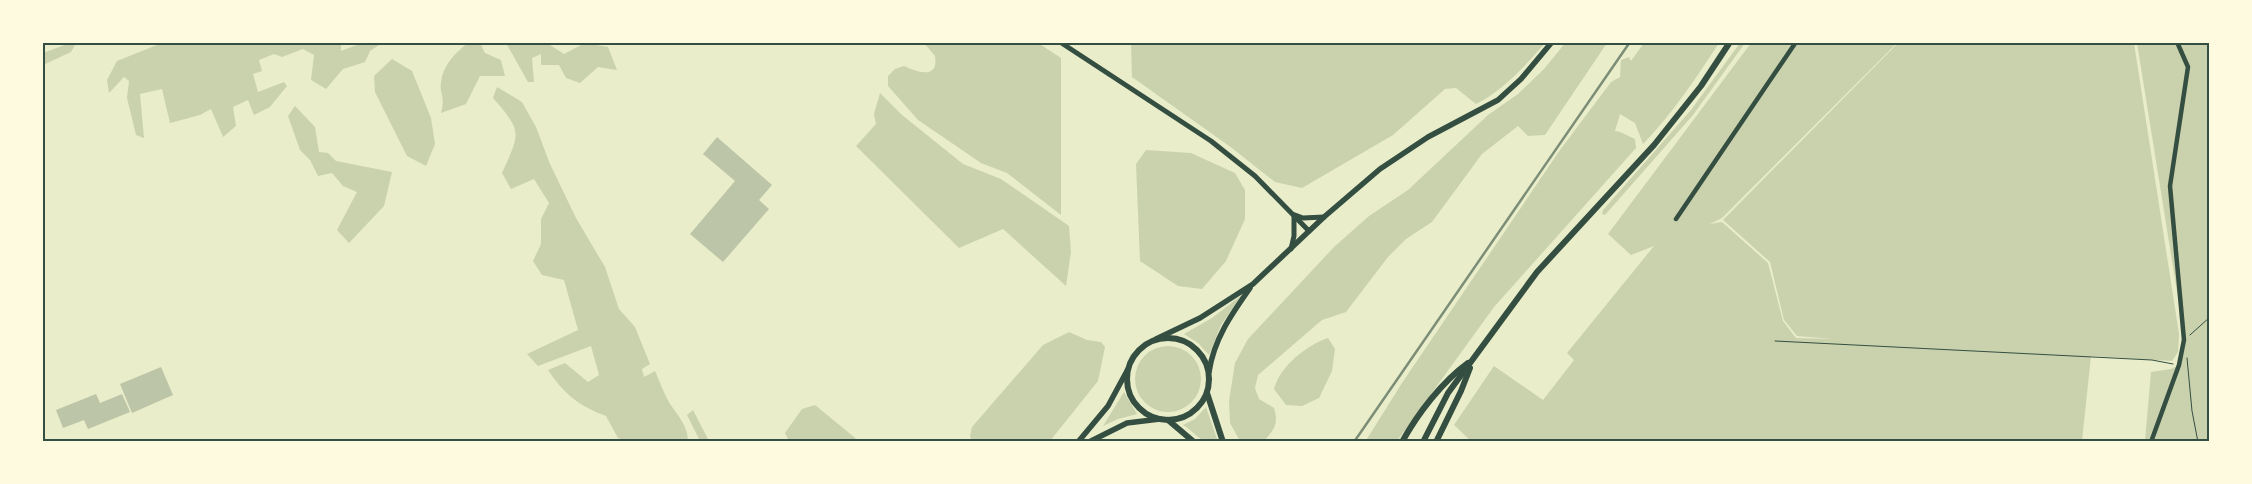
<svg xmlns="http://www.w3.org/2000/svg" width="2252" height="484" font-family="Lora,serif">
	<rect width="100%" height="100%" fill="#e9edc9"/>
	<g fill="#cad2ad">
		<path d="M 341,42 L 341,51 L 362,43 L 382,43 L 370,51 L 365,62 L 343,69 L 326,89 L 311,80 L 314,55 L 303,49 L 282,57 L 274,54 L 259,60 L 262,71 L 253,74 L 258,92 L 284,82 L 287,86 L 270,107 L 254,115 L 248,100 L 233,107 L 236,126 L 223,137 L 211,109 L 200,115 L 170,123 L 162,89 L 140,94 L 144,138 L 136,135 L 127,98 L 129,81 L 124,77 L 109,93 L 107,80 L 117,61 L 162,43 Z"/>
		<path d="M 1566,42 L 1607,43 L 1545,135 L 1528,136 L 1518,126 L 1482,154 L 1432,222 L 1406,239 L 1388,257 L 1346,312 L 1322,320 L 1258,375 L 1255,388 L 1259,399 L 1274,408 C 1279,424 1274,430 1264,441 L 1240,441 L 1230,423 L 1229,401 L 1235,363 L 1248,339 L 1334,247 L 1369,216 L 1408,190 L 1488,115 L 1518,94 L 1544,69 Z"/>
		<path d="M 1899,42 L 2134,43 L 2179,334 L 2178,352 L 2172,361 L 2091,356 L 2082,441 L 1472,442 L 1454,425 L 1494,366 L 1543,400 L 1574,360 L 1567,353 L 1654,246 L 1631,255 L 1608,234 L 1751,43 L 1897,43 L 1722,218 L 1710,224 L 1722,222 L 1768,263 L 1783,321 L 1796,338 L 1833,339 L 1797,336 L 1784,320 L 1770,262 L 1723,220 Z"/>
		<path d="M 70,43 L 76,43 L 71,52 L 43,65 L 43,53 Z"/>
		<path d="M 468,43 L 480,43 L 485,53 L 501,60 L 505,76 L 480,76 L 466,104 L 441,113 C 446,96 439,94 441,82 C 443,65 456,52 468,43 Z"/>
		<path d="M 506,43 L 552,43 L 550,45 L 564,54 L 585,43 L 608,47 L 617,70 L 598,67 L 580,83 L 566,78 L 559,65 L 541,65 L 541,54 L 532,58 L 534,82 L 528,82 Z"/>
		<path d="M 924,43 L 1038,43 L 1061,58 L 1061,215 L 1007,173 L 981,163 L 918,120 L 888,86 L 888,76 L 895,69 L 904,66 C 917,72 939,80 935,56 Z"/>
		<path d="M 1131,43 L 1131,42 L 1545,43 C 1525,66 1504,90 1476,104 L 1456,88 L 1445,89 L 1393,135 L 1302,188 L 1275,182 L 1232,148 L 1132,77 Z"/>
		<path d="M 1644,43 L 1719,43 C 1696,78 1673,113 1643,144 L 1635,123 L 1620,114 L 1615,131 L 1620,132 L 1635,139 L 1636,148 L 1494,307 L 1397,441 L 1365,442 L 1402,383 L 1560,150 L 1611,82 L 1620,77 L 1621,60 L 1629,57 L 1631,61 Z"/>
		<path d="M 1740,43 L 1745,43 L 1693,115 L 1605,215 L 1602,214 L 1603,210 L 1691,110 Z"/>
		<path d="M 2137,43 L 2209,43 L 2209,441 L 2145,441 L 2151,372 L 2171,369 L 2179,365 L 2183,329 Z"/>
		<path d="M 392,59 L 412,71 L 431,118 L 435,144 L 426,166 L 407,156 L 375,92 L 374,76 Z"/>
		<path d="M 497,87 L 522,102 L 536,127 L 550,164 L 576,218 L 605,267 L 619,309 L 635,327 L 650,364 L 642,369 L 644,377 L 655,371 C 660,382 664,394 670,404 C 678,415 688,427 688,441 L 625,441 L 618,438 L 606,416 C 579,406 564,394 548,370 L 565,363 L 588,382 L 599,375 L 591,346 L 538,366 L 527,354 L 578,330 L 564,280 L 542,275 L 533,261 L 541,244 L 541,219 L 549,203 L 534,179 L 511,189 L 502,173 C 520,133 523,132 493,98 Z"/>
		<path d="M 880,93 L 902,115 L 963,164 L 1001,179 L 1069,226 L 1071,252 L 1066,286 L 1003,229 L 959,248 L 856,146 L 876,124 L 874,114 Z"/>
		<path d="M 295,106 L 315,127 L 319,152 L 328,153 L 336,161 L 392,172 L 384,206 L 349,243 L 337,230 L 357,192 L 343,186 L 332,173 L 318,176 L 310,160 L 300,150 L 288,116 Z"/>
		<path d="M 1146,150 L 1191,153 L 1235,173 L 1245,190 L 1245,219 L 1226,261 L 1202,289 L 1178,286 L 1140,261 L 1136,164 Z"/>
		<path d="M 1243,294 L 1221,325 L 1209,355 L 1198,343 L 1184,334 L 1212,318 Z"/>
		<path d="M 1069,332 L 1087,340 L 1101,342 L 1105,347 L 1098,381 L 1050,441 L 972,441 L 970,436 L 972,427 L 1043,345 Z"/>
		<path d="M 1328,338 L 1335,349 L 1332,371 L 1319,398 L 1302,406 L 1286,405 L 1274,389 C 1280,366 1307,345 1328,338 Z"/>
		<circle cx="1168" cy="379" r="33"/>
		<path d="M 1124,392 L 1137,414 L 1118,419 L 1103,426 Z"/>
		<path d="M 815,405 L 854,437 L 858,441 L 789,441 L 785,433 L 802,409 Z"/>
		<path d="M 1206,407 L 1217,439 C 1203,448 1194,431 1183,425 L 1195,419 Z"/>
		<path d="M 693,410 L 709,441 L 700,441 L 687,415 Z"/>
	</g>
	<g fill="#bcc5a7">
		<path d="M 717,137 L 772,185 L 759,200 L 769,209 L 723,262 L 690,234 L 735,181 L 703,154 Z"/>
		<path d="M 161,367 L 173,395 L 132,413 L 120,384 Z"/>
		<path d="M 96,394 L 100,403 L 122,394 L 130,412 L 88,429 L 84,420 L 63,428 L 56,410 Z"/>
	</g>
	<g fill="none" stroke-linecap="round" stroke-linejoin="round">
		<g stroke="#344e41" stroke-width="1">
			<path d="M 2190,335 L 2210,317"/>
			<path d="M 1775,341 L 2152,360 L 2173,364"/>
			<path d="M 2187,358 L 2192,411 L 2198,442"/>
		</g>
		<g stroke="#344e41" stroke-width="4.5">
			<path d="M 1676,219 L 1796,42"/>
			<path d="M 2151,442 L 2179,365 L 2184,340 L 2170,186 L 2188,67 L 2177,42"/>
		</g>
		<g stroke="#344e41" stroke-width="5">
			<path d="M 1060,42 L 1211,141 L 1255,176 L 1309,231"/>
			<path d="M 1295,215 L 1303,218 L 1324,217"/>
			<path d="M 1291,249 L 1294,236 L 1294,215"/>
		</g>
		<g stroke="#344e41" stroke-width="5.5">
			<path d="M 1156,339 L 1200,318 L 1253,284 L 1324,217 L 1380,169 L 1428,137 L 1498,100 L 1521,79 L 1552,42"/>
			<path d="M 1209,372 C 1214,339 1231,315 1250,288"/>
			<path d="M 1078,442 L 1108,406 L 1128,369"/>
			<path d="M 1089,442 L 1127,423 L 1160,419"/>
		</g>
		<g stroke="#344e41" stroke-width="6">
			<circle cx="1168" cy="379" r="41"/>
			<path d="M 1207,393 L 1223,442"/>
			<path d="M 1168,420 L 1194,442"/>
			<path d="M 1402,442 C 1418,413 1442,382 1468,363"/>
			<path d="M 1423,442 L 1448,393 L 1537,272 L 1654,145 L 1701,86 L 1730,42"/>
			<path d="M 1436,442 L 1461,391 L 1470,368"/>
		</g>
		<path stroke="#7c8e77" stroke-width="2.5" d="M 1354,442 L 1630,42"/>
	</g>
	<rect width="2252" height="484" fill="none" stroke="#fefae0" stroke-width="88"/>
	<rect x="44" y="44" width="2164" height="396" fill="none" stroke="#344e41" stroke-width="2"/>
</svg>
